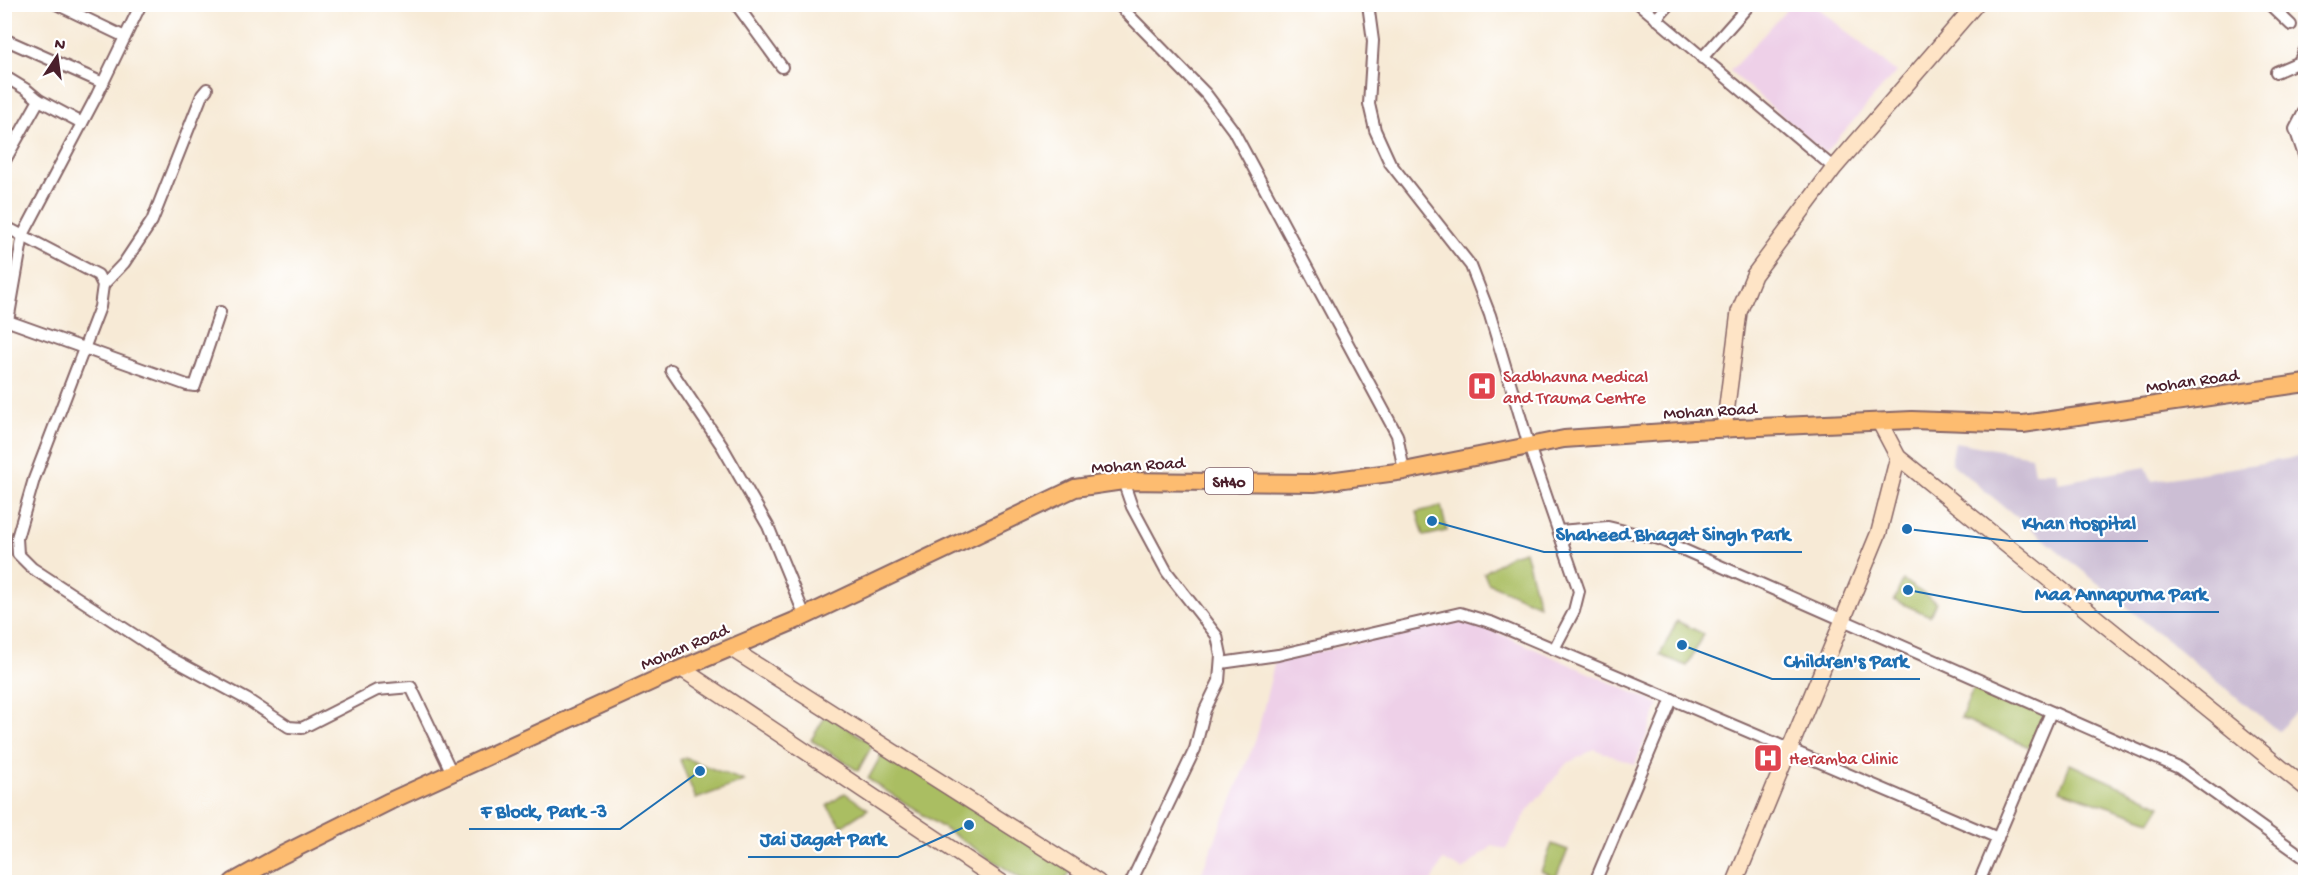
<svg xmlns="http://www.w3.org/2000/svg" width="2310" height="887" font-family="'Gochi Hand',sans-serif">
	<rect width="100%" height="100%" fill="#fff"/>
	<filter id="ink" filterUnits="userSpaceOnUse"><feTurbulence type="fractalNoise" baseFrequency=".0167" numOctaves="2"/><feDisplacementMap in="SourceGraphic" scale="12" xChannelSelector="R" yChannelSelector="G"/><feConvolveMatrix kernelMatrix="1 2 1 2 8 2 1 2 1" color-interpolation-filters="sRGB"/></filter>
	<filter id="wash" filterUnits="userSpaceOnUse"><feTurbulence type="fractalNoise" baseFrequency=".008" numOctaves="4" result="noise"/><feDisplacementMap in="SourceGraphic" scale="24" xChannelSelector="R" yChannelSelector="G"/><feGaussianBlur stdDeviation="1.35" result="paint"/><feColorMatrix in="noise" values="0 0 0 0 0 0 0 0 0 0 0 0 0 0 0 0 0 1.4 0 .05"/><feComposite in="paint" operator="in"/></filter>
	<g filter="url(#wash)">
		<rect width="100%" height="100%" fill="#f7ead6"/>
		<g fill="#eed0e8">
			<path d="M 1814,5 L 1896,72 L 1825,153 L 1730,71 L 1791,5 Z"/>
			<path d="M 1458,621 L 1487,628 L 1659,704 L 1635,765 L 1594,749 L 1566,764 L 1527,812 L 1506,849 L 1492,846 L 1463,870 L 1443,860 L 1432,882 L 1198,882 L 1256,739 L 1275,661 Z"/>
		</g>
		<path fill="#ccbed4" d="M 1955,442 L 2031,456 L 2034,472 L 2056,472 L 2058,483 L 2146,467 L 2152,481 L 2299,457 L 2303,497 L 2306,497 L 2305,703 L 2278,731 L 1951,463 Z"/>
		<g fill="#aabe62" stroke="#7a6e46" stroke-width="1.5">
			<path d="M 1441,506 L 1447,531 L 1424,536 L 1417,512 Z"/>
			<path d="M 1525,551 L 1539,605 L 1488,583 L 1484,573 L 1511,555 Z"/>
			<path d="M 1903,580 L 1936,602 L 1930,616 L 1894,600 Z"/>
			<path d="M 1677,621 L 1704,634 L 1687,666 L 1660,655 Z"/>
			<path d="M 1976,682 L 2049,713 L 2034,749 L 1961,718 Z"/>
			<path d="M 826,715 L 873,744 L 858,771 L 811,740 Z"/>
			<path d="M 883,752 L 1071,871 L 1064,882 L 1026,882 L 868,779 Z"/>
			<path d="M 685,758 L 744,781 L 696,799 L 680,760 Z"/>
			<path d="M 2070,764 L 2161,805 L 2151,821 L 2060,790 Z"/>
			<path d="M 845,793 L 868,809 L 842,826 L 827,806 Z"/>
			<path d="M 1552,844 L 1568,850 L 1556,877 L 1541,871 Z"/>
		</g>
	</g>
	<g filter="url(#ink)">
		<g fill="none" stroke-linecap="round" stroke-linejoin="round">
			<g stroke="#876667" stroke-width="14">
				<g id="street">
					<path d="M 56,4 L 125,37"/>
					<path d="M 141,4 L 97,95 L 23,235 L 8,321 L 187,385 L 195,386 L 220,312"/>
					<path d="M 736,4 L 782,67"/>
					<path d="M 1118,4 L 1206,94 L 1233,130 L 1397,435 L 1404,471"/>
					<path d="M 1368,4 L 1373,41 L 1369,104 L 1375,130 L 1390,163 L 1471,266 L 1490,315 L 1529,446 L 1579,591 L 1574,611 L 1554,649"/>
					<path d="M 1639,4 L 1834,168"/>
					<path d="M 2269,4 L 2291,25"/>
					<path d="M 1656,19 L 1669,4"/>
					<path d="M 4,39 L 103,83"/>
					<path d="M 2306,48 L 2299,62 L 2306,75"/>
					<path d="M 1702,58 L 1750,4"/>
					<path d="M 2276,72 L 2299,62"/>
					<path d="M 4,76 L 27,90 L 39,100 L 82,123"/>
					<path d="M 2306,108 L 2295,129 L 2306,161"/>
					<path d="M 4,162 L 39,100"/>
					<path d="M 4,226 L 98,275 L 103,285 L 100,307 L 34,479 L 17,538 L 18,554 L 32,568 L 165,655 L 248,700 L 289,727 L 302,728 L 377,690 L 411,687 L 452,773"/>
					<path d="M 103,285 L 124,263 L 152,221 L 202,95 L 207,89"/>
					<path d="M 671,370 L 722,446 L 768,526 L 805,616"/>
					<path d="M 1123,481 L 1132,507 L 1167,572 L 1217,636 L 1221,655 L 1219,681 L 1205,710 L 1195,749 L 1131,882"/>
					<path d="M 1559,531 L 1608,527 L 1659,539 L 2179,768 L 2306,859"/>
					<path d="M 1221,663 L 1278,655 L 1460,613 L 1493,623 L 1998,838"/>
					<path d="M 1451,882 L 1455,882"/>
					<path d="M 1595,882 L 1672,699"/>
					<path d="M 1979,882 L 2051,712"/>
				</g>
			</g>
			<g stroke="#876667" stroke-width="18">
				<g id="secondary">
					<path d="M 1879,421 L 1898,457 L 2306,788"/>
					<path d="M 1724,429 L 1739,312 L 1754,275 L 1834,168 L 1976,4"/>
					<path d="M 730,648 L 1098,882"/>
					<path d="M 682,669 L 1001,882"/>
					<path d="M 1735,882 L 1879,532 L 1898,457"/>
				</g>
			</g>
			<g stroke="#876667" stroke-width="20">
				<path id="primary" d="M 233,882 L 278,857 L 390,801 L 659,678 L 799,619 L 1075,488 L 1123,481 L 1314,483 L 1404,471 L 1564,439 L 1694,430 L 1912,420 L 2023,424 L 2306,383"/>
			</g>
			<use href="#street" stroke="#fff" stroke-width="10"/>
			<use href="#secondary" stroke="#fee4c6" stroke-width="15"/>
			<use href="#primary" stroke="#fdbc70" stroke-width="16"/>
		</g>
	</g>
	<defs>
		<g id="hospital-square" transform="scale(1.5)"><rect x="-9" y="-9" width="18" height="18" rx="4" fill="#e0444e" stroke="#fff"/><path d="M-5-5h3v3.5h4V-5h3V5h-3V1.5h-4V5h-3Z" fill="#fff"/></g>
	</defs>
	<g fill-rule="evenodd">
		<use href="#hospital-square" x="1482" y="386"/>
		<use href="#hospital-square" x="1768" y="758"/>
	</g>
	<g text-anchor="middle" stroke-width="4.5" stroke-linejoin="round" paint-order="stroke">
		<rect fill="#fff" stroke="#80626b" stroke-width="1.5" x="1205" y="468" width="48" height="26" rx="4.5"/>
		<g font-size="16" font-weight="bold" fill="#4a1f2b">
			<text x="1229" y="487">SH40</text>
		</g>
		<g font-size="18" fill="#be3a42" stroke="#fff" text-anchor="start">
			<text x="1503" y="382">Sadbhavna Medical<tspan x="1503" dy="21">and Trauma Centre</tspan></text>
			<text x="1789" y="764">Heramba Clinic</text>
		</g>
		<g font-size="18" fill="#4a1f2b" stroke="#fff">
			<text transform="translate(2192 380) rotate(-8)" y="6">Mohan Road</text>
			<text transform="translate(1710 410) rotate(-3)" y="6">Mohan Road</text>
			<text transform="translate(1138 464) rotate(-3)" y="6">Mohan Road</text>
			<text transform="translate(684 646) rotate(-23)" y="6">Mohan Road</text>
		</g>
	</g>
	<path fill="none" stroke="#1f6fb2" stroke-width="2" d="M1907 529L2010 541H2148M1432 521L1544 552H1802M1908 590L2023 612H2219M1682 645L1772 679H1920M700 771L620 829H469M969 825L898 857H748"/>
	<g fill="#1f6fb2" stroke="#fff" stroke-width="2">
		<circle cx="1907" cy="529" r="6"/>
		<circle cx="1432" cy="521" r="6"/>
		<circle cx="1908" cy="590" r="6"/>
		<circle cx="1682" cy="645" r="6"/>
		<circle cx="700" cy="771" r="6"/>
		<circle cx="969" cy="825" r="6"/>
	</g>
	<g font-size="20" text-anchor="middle" font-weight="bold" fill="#1f6fb2" stroke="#fff" stroke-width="4.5" stroke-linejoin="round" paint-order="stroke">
		<text x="2079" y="529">Khan Hospital</text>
		<text x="1673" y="540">Shaheed Bhagat Singh Park</text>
		<text x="2121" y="600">Maa Annapurna Park</text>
		<text x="1846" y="667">Children's Park</text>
		<text x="544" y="817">F Block, Park -3</text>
		<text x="823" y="845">Jai Jagat Park</text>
	</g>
	<rect width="2310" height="887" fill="none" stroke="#fff" stroke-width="24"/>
	<g transform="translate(57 57) rotate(13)" stroke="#ffffff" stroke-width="4.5" paint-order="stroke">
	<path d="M0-4.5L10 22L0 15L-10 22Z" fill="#4a1f2b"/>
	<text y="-9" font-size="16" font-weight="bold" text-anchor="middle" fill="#4a1f2b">N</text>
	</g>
</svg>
